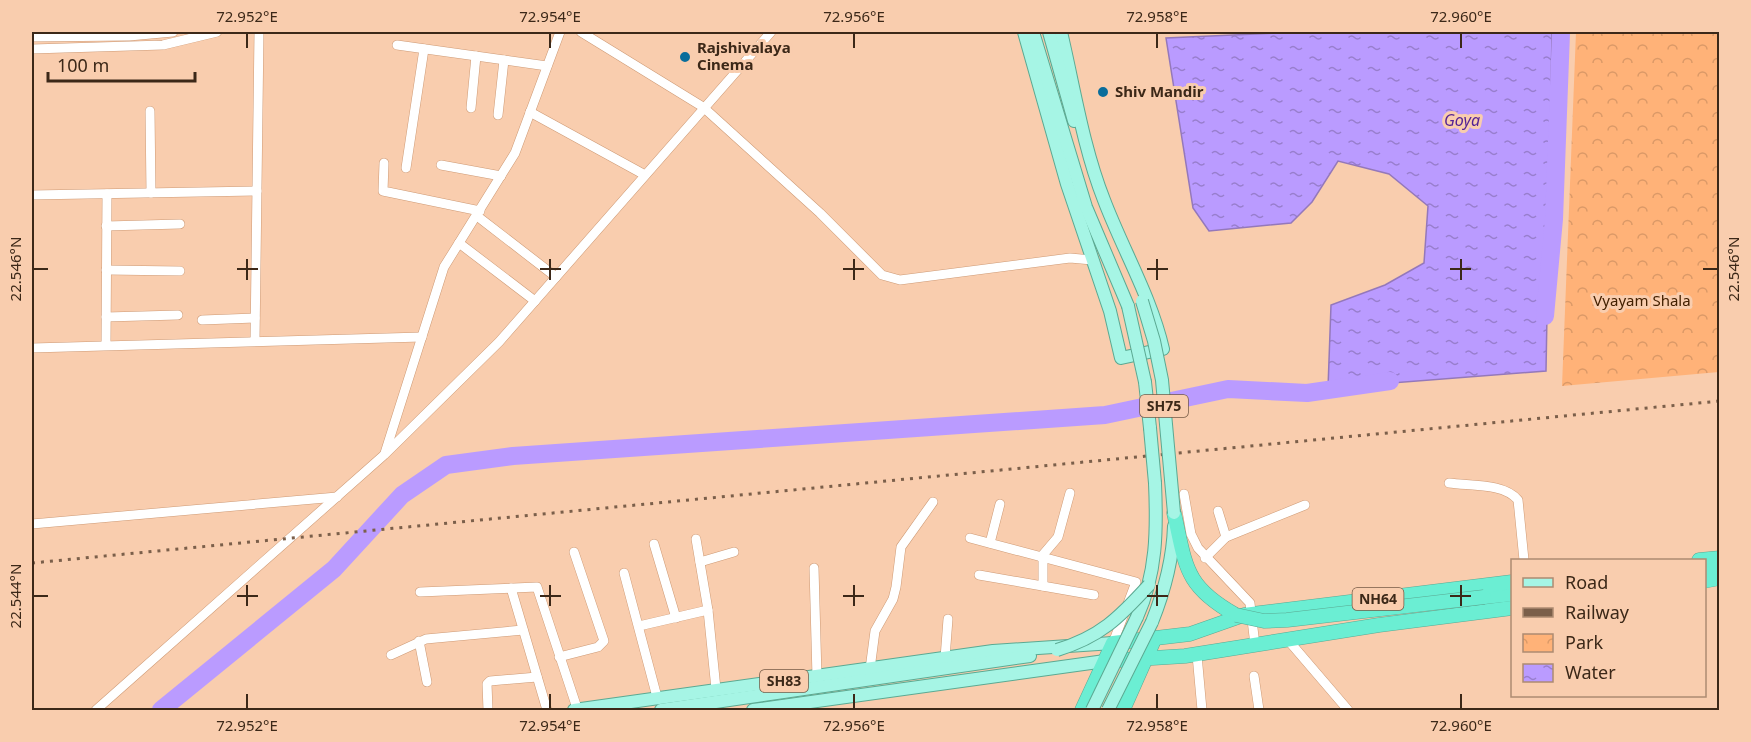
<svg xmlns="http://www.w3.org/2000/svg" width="1751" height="742" font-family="'Noto Sans',sans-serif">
	<defs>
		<pattern id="park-crowns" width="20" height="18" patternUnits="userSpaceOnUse" patternTransform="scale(1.5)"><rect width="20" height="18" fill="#ffb278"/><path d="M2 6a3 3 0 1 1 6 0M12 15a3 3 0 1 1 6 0" fill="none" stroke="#db9967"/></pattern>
		<pattern id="water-ripples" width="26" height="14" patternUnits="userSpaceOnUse" patternTransform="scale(1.5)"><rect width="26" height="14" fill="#ba9bff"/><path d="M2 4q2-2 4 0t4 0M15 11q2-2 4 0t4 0" fill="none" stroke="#987ecd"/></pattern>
	</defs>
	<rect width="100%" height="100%" fill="#f9cdae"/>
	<path fill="url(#park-crowns)" d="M 1576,32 L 1719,32 L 1719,372 L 1562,386 Z"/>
	<path fill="url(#water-ripples)" stroke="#9478ba" stroke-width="1.5" d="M 1300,32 L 1552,33 L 1546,371 L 1328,388 L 1331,305 L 1385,285 L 1424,263 L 1428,206 L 1389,174 L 1338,161 L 1312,202 L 1291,223 L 1209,231 L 1193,208 L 1166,38 Z"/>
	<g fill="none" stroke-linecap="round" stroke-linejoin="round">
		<g stroke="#ba9bff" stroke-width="18">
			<path d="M 1545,316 L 1554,219 L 1561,33"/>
			<path d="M 161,710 L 334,569 L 402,495 L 446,465 L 513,456 L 1105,415 L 1228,389 L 1307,393 L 1390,381"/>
		</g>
		<g stroke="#ce9a75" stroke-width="10">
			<g id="minor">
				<path d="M 581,32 L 703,107 L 820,213 L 882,275 L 900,280 L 1070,258 L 1092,260"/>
				<path d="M 32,37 L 129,36 L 173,32"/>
				<path d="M 397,45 L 547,66"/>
				<path d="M 32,49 L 163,45 L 217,32"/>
				<path d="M 471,108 L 476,56"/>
				<path d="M 150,111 L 151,193"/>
				<path d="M 530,112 L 645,175"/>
				<path d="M 498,115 L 504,60"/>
				<path d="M 384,163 L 383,191 L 480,211"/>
				<path d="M 441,165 L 501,176"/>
				<path d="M 406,168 L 424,49"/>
				<path d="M 32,195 L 257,191"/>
				<path d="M 477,216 L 556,277"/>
				<path d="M 106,226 L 180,224"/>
				<path d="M 459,243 L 535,301"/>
				<path d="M 106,270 L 180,271"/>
				<path d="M 106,317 L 178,315"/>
				<path d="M 202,320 L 255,318"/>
				<path d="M 255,341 L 259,32"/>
				<path d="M 106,345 L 107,194"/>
				<path d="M 32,348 L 422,337"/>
				<path d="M 385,453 L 444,267 L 515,153 L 560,32"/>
				<path d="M 1449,483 C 1471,486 1504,483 1518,500 L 1524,560"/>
				<path d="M 1184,494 L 1191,534 L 1198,548 L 1250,603 L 1255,645"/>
				<path d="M 32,524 L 337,497"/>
				<path d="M 1226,537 L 1305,505"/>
				<path d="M 970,538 L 1136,582 L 1113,643"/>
				<path d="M 696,539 L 708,610 L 716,689"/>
				<path d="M 990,543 L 1000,504"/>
				<path d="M 654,544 L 676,618"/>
				<path d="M 1041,557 L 1058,537 L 1070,493"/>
				<path d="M 1043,557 L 1043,586"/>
				<path d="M 1205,558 L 1226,537 L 1218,511"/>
				<path d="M 700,562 L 734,552"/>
				<path d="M 814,568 L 817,677"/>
				<path d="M 624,573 L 657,697"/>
				<path d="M 979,575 L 1094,595"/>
				<path d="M 511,588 L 547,710"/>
				<path d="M 420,592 L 537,587 L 577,708"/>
				<path d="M 639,626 L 708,610"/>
				<path d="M 1288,640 L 1348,710"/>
				<path d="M 419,641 L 427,682"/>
				<path d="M 391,655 L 426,639 L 523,630"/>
				<path d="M 1197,655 L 1202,710"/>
				<path d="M 559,657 L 598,647 L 604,641 L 574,552"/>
				<path d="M 945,658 L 948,619"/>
				<path d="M 870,669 L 875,631 L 893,599 L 896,587 L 901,547 L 933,502"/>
				<path d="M 1254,676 L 1259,710"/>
				<path d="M 96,710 L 384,455 L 499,342 L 771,32"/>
				<path d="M 488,710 L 487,684 L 490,681 L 537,677"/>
			</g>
		</g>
		<g stroke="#5ba992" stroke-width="14">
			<g id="major">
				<path d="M 1024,32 L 1067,184 L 1110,311 L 1121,358 L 1163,349 C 1151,297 1123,250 1104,200 C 1083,147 1074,87 1061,32"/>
				<path d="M 1033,32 L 1086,207 L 1128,306"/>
				<path d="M 1049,32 L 1074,121"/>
				<path d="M 1145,382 L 1150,428"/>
				<path d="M 1137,617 C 1157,573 1157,530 1155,483"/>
				<path d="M 1152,622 C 1164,592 1173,558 1174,526"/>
				<path d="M 574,710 L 993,651 L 1113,643"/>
				<path d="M 661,710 L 1030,656"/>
				<path d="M 753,710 L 1105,661"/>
			</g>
		</g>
		<g stroke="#5ba992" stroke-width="15">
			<g id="highway">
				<path d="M 1174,513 C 1186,566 1184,586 1236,615"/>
				<path d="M 1699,560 L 1720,558"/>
				<path d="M 1704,571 L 1720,569"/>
				<path d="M 1704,581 L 1720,578"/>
				<path d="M 1484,597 L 1512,594"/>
				<path d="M 1105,661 L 1185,656 L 1379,625 L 1512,608"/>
				<path d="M 1082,710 L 1113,643 L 1190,634 L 1244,615 L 1512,582"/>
				<path d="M 1123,710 L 1155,638"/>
			</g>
		</g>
		<use href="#minor" stroke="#fff" stroke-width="9"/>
		<use href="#major" stroke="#a6f5e5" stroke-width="12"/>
		<use href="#highway" stroke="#6beed3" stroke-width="14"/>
		<path stroke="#7b5f4a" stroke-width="3" stroke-dasharray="3 6" stroke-linecap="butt" d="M 32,563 L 1720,401"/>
		<g stroke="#5ba992" stroke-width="14" stroke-linecap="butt">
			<g id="major-bridge">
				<path d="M 1142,301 L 1154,341 L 1162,380 L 1174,513"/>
				<path d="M 1128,306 L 1145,382"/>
				<path d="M 1150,428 L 1155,483"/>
				<path d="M 1057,650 C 1100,637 1119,618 1149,585"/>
				<path d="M 1092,710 L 1137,617"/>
				<path d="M 1108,710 L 1152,622"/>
			</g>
		</g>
		<g stroke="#5ba992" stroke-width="15" stroke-linecap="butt">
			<path id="highway-bridge" d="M 1236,615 L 1264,621 L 1287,620 L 1484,597"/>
		</g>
		<use href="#major-bridge" stroke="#a6f5e5" stroke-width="12"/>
		<use href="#highway-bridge" stroke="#6beed3" stroke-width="14"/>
	</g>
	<path fill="none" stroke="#3c2818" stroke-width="2" d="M 247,33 L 247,48M 550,33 L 550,48M 854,33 L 854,48M 1157,33 L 1157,48M 1461,33 L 1461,48M 247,259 L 247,280M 550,259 L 550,280M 854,259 L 854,280M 1157,259 L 1157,280M 1461,259 L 1461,280M 33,269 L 48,269M 237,269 L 258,269M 540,269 L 561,269M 843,269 L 864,269M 1147,269 L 1168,269M 1450,269 L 1471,269M 1703,269 L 1718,269M 247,585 L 247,606M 550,585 L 550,606M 854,585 L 854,606M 1157,585 L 1157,606M 1461,585 L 1461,606M 33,596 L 48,596M 237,596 L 258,596M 540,596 L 561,596M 843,596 L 864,596M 1147,596 L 1168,596M 1450,596 L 1471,596M 247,694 L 247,709M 550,694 L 550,709M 854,694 L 854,709M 1157,694 L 1157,709M 1461,694 L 1461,709"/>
	<g fill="#0a6d9b" stroke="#f9cdae" stroke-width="2">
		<circle cx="685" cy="57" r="6"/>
		<circle cx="1103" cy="92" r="6"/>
	</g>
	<g text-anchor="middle" stroke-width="6" stroke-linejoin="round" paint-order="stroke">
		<g fill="#f9cdae" stroke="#755a45" stroke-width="1.5">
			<rect x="1140" y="395" width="48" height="22" rx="4.5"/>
			<rect x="1352.5" y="588" width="51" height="22" rx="4.5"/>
			<rect x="760" y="670" width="48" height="22" rx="4.5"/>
		</g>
		<g font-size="14" font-weight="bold" fill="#3c2818">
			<text x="1164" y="411">SH75</text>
			<text x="1378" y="604">NH64</text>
			<text x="784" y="686">SH83</text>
		</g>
		<g font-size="15" font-weight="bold" fill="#3c2818" stroke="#f9cdae" text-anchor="start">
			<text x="697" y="53">Rajshivalaya<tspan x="697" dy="17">Cinema</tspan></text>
			<text x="1115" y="97">Shiv Mandir</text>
		</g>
		<g font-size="15" fill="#432000" stroke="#f9cdae">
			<text x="1642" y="306">Vyayam Shala</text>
		</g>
		<g font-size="16" font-style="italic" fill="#542395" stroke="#f9cdae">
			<text x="1462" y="126">Goya</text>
		</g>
	</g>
	<rect width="1751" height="742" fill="none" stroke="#f9cdae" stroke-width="66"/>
	<rect x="1511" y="559" width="195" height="138" fill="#f9cdae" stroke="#ad8b72" stroke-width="1.5"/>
	<rect x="1523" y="578" width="30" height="9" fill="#a6f5e5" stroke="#ad8b72" stroke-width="1.5"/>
	<text x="1565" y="589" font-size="18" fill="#3c2818">Road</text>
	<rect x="1523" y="608" width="30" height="9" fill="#7b5f4a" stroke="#ad8b72" stroke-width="1.5"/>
	<text x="1565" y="619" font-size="18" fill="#3c2818">Railway</text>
	<rect x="1523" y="634" width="30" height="18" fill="url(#park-crowns)" stroke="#ad8b72" stroke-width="1.5"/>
	<text x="1565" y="649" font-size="18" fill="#3c2818">Park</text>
	<rect x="1523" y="664" width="30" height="18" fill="url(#water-ripples)" stroke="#ad8b72" stroke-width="1.5"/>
	<text x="1565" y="679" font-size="18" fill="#3c2818">Water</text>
	<path d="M48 72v9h147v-9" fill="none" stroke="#3c2818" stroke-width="3"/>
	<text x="57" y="72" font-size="18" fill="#3c2818" stroke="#f9cdae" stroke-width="4.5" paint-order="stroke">100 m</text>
	<rect x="33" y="33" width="1685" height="676" fill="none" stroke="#3c2818" stroke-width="2"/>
	<g font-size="15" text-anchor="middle" fill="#3c2818">
		<text x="247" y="22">72.952°E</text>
		<text x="550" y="22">72.954°E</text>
		<text x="854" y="22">72.956°E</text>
		<text x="1157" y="22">72.958°E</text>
		<text x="1461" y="22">72.960°E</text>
		<text transform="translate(16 269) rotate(-90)" y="5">22.546°N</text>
		<text transform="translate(1734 269) rotate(-90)" y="5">22.546°N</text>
		<text transform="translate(16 596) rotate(-90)" y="5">22.544°N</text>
		<text x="247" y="731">72.952°E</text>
		<text x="550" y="731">72.954°E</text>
		<text x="854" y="731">72.956°E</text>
		<text x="1157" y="731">72.958°E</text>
		<text x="1461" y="731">72.960°E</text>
	</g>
</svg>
